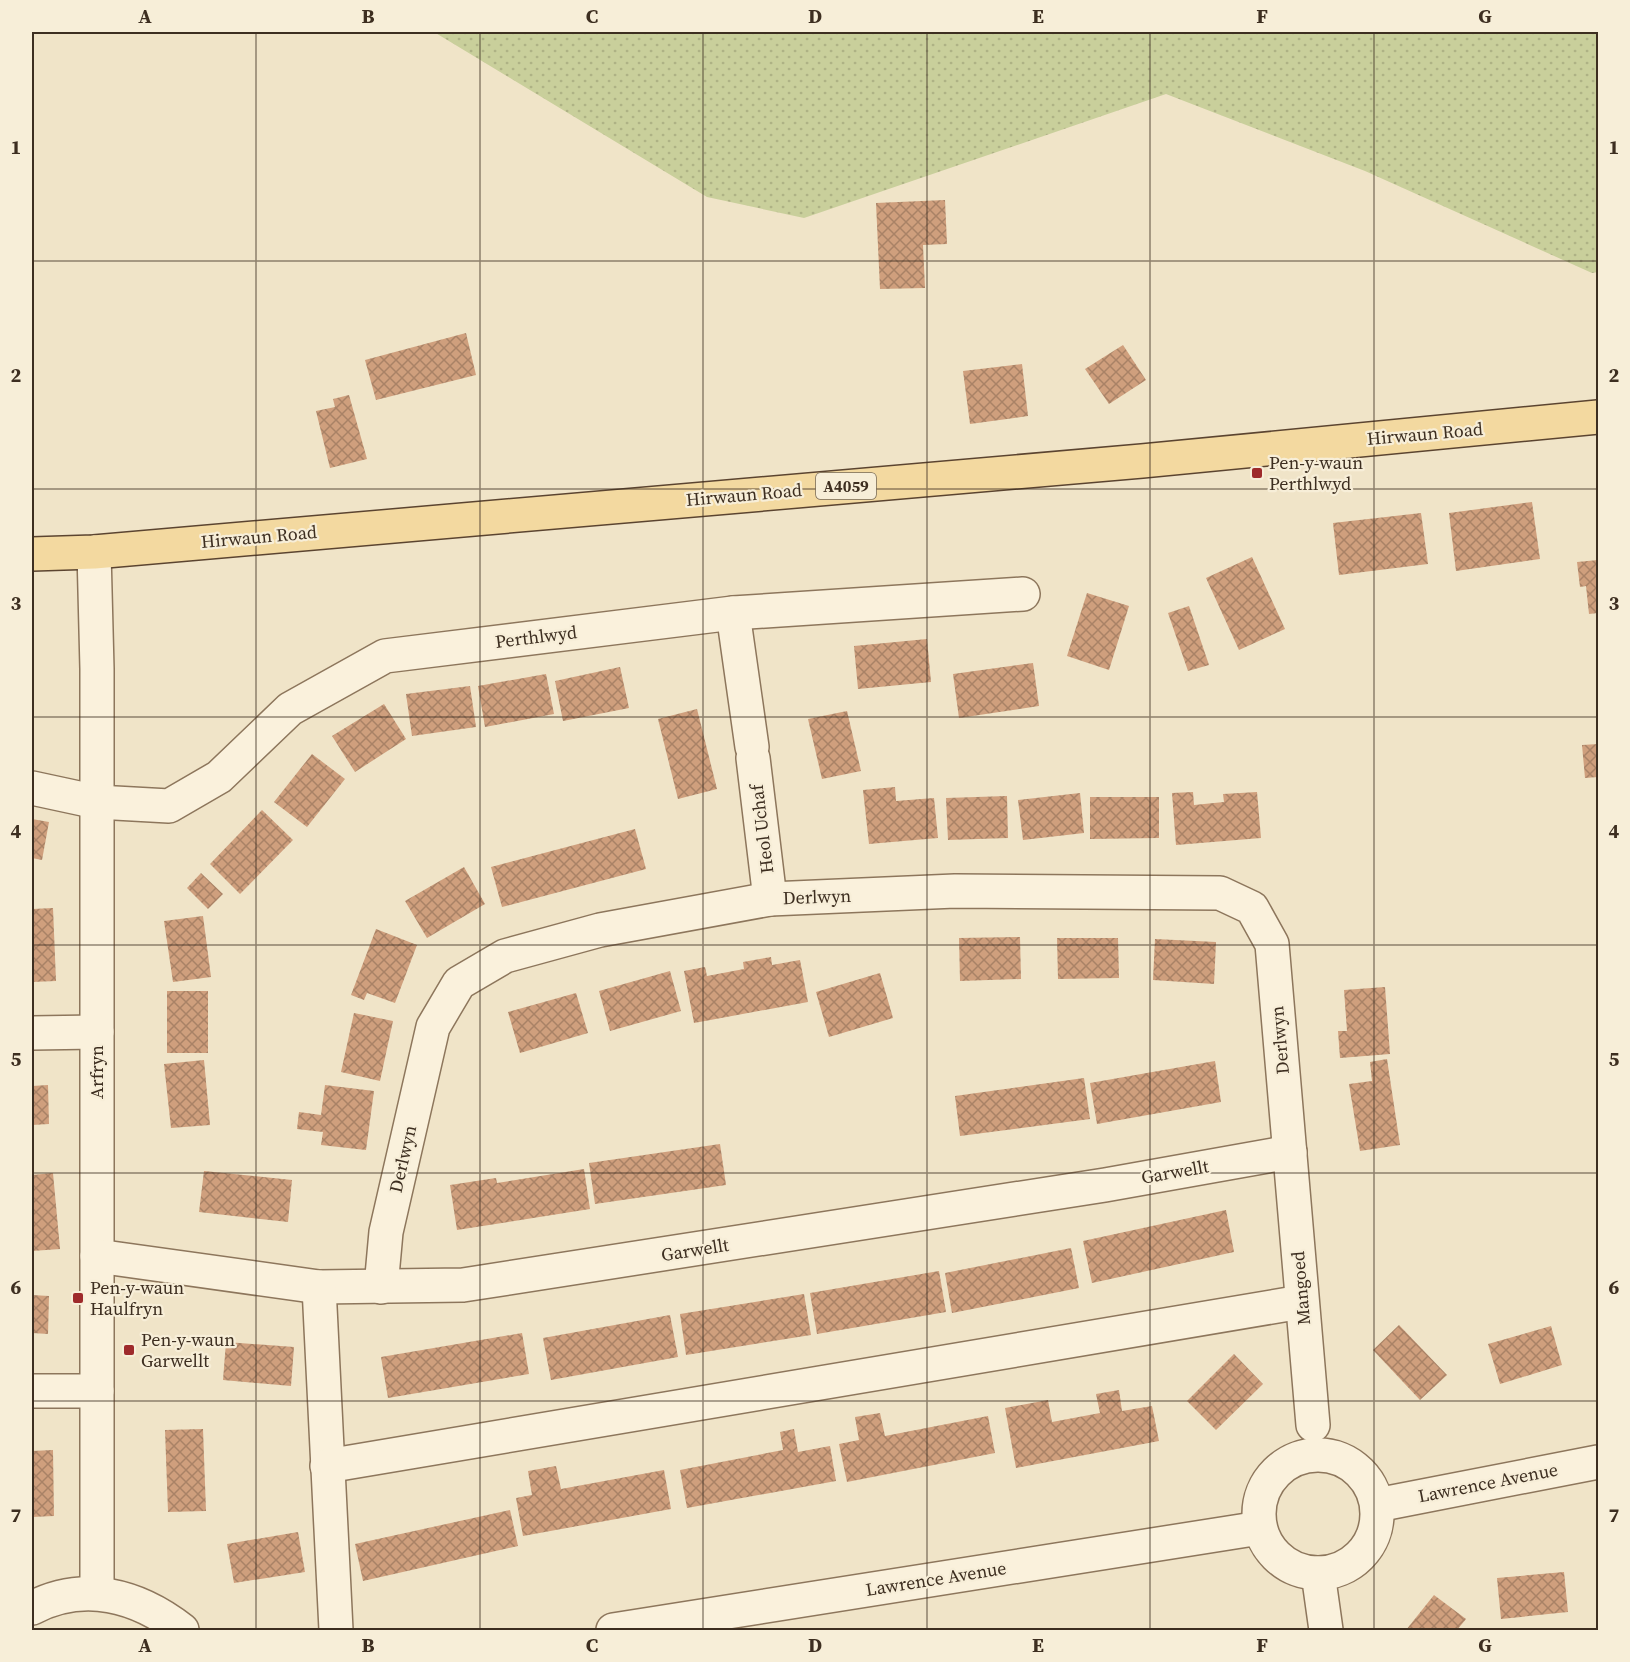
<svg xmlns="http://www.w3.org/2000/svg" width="1630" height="1662" font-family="'Source Serif 4',serif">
	<defs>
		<pattern id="grass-dots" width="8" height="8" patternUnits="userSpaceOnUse" patternTransform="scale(1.5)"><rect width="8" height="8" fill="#c9cf9b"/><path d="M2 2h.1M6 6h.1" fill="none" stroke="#aeb285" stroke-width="1.8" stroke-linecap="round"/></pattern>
		<pattern id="building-cross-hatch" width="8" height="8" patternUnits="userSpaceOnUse" patternTransform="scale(1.5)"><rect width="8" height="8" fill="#cf9f7d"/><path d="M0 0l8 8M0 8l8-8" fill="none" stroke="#a98266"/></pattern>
	</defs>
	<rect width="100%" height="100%" fill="#f0e4c8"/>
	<path fill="url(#grass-dots)" d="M 434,32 L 1598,32 L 1598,272 L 1592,273 L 1365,171 L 1166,94 L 804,218 L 707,197 Z"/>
	<g fill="url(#building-cross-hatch)">
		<path d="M 945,200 L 947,244 L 923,245 L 925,288 L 880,289 L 876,203 Z"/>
		<path d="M 466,333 L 476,375 L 376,400 L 365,360 Z"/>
		<path d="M 1123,345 L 1146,380 L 1109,404 L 1085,369 Z"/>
		<path d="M 1022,364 L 1028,416 L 970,424 L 963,371 Z"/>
		<path d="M 349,395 L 367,459 L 330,468 L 316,411 L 335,407 L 333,399 Z"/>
		<path d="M 1532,502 L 1540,559 L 1456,571 L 1449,513 Z"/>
		<path d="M 1421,513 L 1428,564 L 1339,575 L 1333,523 Z"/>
		<path d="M 1252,557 L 1285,629 L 1239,650 L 1206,578 Z"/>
		<path d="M 1598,560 L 1598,613 L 1589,614 L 1586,586 L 1580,587 L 1577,562 Z"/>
		<path d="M 1087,593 L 1129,606 L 1109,670 L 1067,656 Z"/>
		<path d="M 1189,606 L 1209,665 L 1188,671 L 1168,613 Z"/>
		<path d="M 927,639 L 931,682 L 858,689 L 854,646 Z"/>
		<path d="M 1033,663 L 1039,706 L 959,718 L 953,674 Z"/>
		<path d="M 620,667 L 629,708 L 563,721 L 555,681 Z"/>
		<path d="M 546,674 L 554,714 L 485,727 L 478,686 Z"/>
		<path d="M 470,686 L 476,727 L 412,736 L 406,694 Z"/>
		<path d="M 384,704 L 406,739 L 355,772 L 332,736 Z"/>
		<path d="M 697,709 L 717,789 L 678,799 L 658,719 Z"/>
		<path d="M 847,711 L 861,771 L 822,779 L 808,719 Z"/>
		<path d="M 1598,744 L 1598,777 L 1585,778 L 1582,745 Z"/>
		<path d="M 312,754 L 345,779 L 307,827 L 274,802 Z"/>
		<path d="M 895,787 L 896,801 L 934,798 L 938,838 L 869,844 L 863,790 Z"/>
		<path d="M 1193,792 L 1194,805 L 1224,802 L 1223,794 L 1257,792 L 1261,838 L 1176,845 L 1172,793 Z"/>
		<path d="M 1080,793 L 1084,833 L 1023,840 L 1018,800 Z"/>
		<path d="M 1007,796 L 1008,838 L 948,840 L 946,798 Z"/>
		<path d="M 1090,797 L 1159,797 L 1159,838 L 1090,839 Z"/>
		<path d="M 262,810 L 293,840 L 240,894 L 210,864 Z"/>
		<path d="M 32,819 L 49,822 L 42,860 L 32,858 Z"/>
		<path d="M 635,829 L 646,869 L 502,907 L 491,867 Z"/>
		<path d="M 464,867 L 485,904 L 427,938 L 405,901 Z"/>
		<path d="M 201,873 L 223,894 L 208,909 L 187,888 Z"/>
		<path d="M 53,908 L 56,981 L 32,982 L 32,909 Z"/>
		<path d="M 203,916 L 211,977 L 173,982 L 164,921 Z"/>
		<path d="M 376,929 L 417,945 L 395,1003 L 367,993 L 364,1000 L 351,995 Z"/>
		<path d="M 1020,937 L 1021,979 L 960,981 L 959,938 Z"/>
		<path d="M 1057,938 L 1118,938 L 1119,978 L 1058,979 Z"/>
		<path d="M 1155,939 L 1216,942 L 1214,984 L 1153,980 Z"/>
		<path d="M 771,957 L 772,965 L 800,960 L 808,1002 L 694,1023 L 684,971 L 705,967 L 707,976 L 744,969 L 743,962 Z"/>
		<path d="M 670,971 L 681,1011 L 610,1031 L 599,991 Z"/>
		<path d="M 880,973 L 893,1018 L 829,1037 L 816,992 Z"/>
		<path d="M 1385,987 L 1390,1054 L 1340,1058 L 1338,1031 L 1347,1031 L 1344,990 Z"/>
		<rect x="167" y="991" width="41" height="62"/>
		<path d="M 576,993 L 588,1033 L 520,1053 L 508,1012 Z"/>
		<path d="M 354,1013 L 393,1021 L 380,1081 L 341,1072 Z"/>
		<path d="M 1387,1059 L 1400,1145 L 1360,1151 L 1349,1084 L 1372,1081 L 1370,1062 Z"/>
		<path d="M 204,1060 L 210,1125 L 171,1128 L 164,1064 Z"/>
		<path d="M 1215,1061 L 1221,1102 L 1097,1124 L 1090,1083 Z"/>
		<path d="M 1084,1078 L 1090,1119 L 960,1136 L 955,1096 Z"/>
		<path d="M 48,1085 L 49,1124 L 32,1125 L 32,1086 Z"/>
		<path d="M 325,1085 L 374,1091 L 366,1150 L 321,1145 L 323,1132 L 297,1129 L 299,1112 L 321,1115 Z"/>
		<path d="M 720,1144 L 726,1185 L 595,1204 L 589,1163 Z"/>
		<path d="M 584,1169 L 590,1209 L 457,1230 L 450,1185 L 496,1178 L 497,1183 Z"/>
		<path d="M 204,1171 L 292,1180 L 288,1222 L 199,1212 Z"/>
		<path d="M 53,1173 L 60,1249 L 32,1251 L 32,1175 Z"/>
		<path d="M 1226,1210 L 1234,1252 L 1092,1283 L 1083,1241 Z"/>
		<path d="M 1071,1248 L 1079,1288 L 952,1313 L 945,1273 Z"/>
		<path d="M 939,1271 L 946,1312 L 817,1334 L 810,1293 Z"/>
		<path d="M 804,1294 L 811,1335 L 686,1355 L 680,1314 Z"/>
		<path d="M 32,1295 L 49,1296 L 48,1334 L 32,1333 Z"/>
		<path d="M 670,1315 L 678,1357 L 551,1380 L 543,1338 Z"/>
		<path d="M 1399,1325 L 1447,1375 L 1420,1400 L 1373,1350 Z"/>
		<path d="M 1551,1326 L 1562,1365 L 1500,1384 L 1488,1344 Z"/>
		<path d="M 522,1333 L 529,1374 L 388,1398 L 381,1357 Z"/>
		<path d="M 226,1342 L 294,1347 L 291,1386 L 223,1380 Z"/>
		<path d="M 1234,1354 L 1263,1384 L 1216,1430 L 1187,1401 Z"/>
		<path d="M 1119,1390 L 1122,1411 L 1152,1406 L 1159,1441 L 1016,1468 L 1005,1408 L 1048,1400 L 1052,1422 L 1100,1413 L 1096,1394 Z"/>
		<path d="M 880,1413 L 885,1436 L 988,1416 L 995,1453 L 847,1482 L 839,1444 L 859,1440 L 855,1417 Z"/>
		<path d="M 203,1429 L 206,1511 L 168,1512 L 165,1430 Z"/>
		<path d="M 794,1429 L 798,1452 L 830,1446 L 836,1481 L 687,1508 L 680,1470 L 783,1450 L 780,1432 Z"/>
		<path d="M 53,1450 L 54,1516 L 32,1517 L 32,1451 Z"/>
		<path d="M 556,1466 L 561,1489 L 664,1470 L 671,1509 L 523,1536 L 516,1498 L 532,1495 L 528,1471 Z"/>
		<path d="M 510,1510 L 518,1546 L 363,1581 L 355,1544 Z"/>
		<path d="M 298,1532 L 305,1572 L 234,1583 L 227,1544 Z"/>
		<path d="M 1564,1572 L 1568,1612 L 1501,1619 L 1497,1578 Z"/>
		<path d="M 1434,1595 L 1466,1619 L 1457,1630 L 1406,1630 Z"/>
	</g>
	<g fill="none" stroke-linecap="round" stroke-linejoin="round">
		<g stroke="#8d765c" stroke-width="36">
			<g id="minor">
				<path d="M 94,552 L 97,669 L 97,1593"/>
				<path d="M 733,613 L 752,747"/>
				<path d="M 753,758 L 770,899"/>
				<path d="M 32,788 L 97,802 L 169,806 L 219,777 L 290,709 L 385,656 L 733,613 L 1023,594"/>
				<path d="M 32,1033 L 97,1032"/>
				<path d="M 97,1256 L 319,1287 L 463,1285 L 1105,1185 L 1290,1152"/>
				<path d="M 319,1287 L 336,1630"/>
				<path d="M 381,1287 L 386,1232 L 433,1027 L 459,983 L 505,956 L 600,930 L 770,899 L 955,891 L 1220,893 L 1252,908 L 1272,944 L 1313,1425"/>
				<path d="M 32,1391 L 97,1391"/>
				<circle cx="1318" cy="1514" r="59"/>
				<path d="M 327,1466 L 1301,1302"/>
				<path d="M 1377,1505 L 1598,1462"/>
				<path d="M 1318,1573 L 1326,1630"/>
				<path d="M 32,1608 C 84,1581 137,1595 182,1630"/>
				<path d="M 613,1630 L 1260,1528"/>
			</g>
		</g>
		<g stroke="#5b4430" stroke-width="36">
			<path id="major" d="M 32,554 L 94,552 L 1142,461 L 1598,417"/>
		</g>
		<use href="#minor" stroke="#faf1dc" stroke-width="33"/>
		<use href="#major" stroke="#f3d9a0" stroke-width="33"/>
	</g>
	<path fill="none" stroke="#3d2e20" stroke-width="1.5" stroke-opacity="0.55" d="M 256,32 L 256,1630M 480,32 L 480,1630M 703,32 L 703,1630M 927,32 L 927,1630M 1150,32 L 1150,1630M 1374,32 L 1374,1630M 32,261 L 1598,261M 32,489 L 1598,489M 32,717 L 1598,717M 32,945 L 1598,945M 32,1173 L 1598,1173M 32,1401 L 1598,1401"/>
	<g fill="#9e2a2b" stroke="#f7eed8" stroke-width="2">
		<rect x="1251" y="467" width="12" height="12" rx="3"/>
		<rect x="72" y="1292" width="12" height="12" rx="3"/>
		<rect x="123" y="1344" width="12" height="12" rx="3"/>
	</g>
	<g text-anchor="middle" stroke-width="4.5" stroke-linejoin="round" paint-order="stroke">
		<rect fill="#f7eed8" stroke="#756857" stroke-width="1.5" x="816" y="473" width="60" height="26" rx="4.5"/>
		<g font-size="16" font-weight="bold" fill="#3d2e20">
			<text x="846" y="492">A4059</text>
		</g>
		<g font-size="18" fill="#3d2e20" stroke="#f7eed8">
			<text transform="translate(1425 434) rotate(-5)" y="6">Hirwaun Road</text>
			<text transform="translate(744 495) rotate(-5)" y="6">Hirwaun Road</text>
			<text transform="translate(259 537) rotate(-5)" y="6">Hirwaun Road</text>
			<text transform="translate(536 637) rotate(-7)" y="6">Perthlwyd</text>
			<text transform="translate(762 829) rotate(-97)" y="6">Heol Uchaf</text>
			<text transform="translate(817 897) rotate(-2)" y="6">Derlwyn</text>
			<text transform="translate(1280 1040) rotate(-95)" y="6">Derlwyn</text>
			<text transform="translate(97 1072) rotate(-90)" y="6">Arfryn</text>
			<text transform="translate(403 1159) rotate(-77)" y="6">Derlwyn</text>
			<text transform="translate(1175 1172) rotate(-10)" y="6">Garwellt</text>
			<text transform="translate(695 1250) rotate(-9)" y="6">Garwellt</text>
			<text transform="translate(1301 1288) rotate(-95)" y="6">Mangoed</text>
			<text transform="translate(1488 1483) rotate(-11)" y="6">Lawrence Avenue</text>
			<text transform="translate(936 1579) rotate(-9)" y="6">Lawrence Avenue</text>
		</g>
		<g font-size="18" fill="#3d2e20" stroke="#f7eed8" text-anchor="start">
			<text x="1269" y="469">Pen-y-waun<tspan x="1269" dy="21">Perthlwyd</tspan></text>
			<text x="90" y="1294">Pen-y-waun<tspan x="90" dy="21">Haulfryn</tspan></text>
			<text x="141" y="1346">Pen-y-waun<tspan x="141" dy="21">Garwellt</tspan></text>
		</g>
	</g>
	<rect width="1630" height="1662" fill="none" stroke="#f7eed8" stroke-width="66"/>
	<rect x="33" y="33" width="1564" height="1596" fill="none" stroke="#3d2e20" stroke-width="2"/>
	<g font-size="20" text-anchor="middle" font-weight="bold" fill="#3d2e20">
		<text x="145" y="23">A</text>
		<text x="368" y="23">B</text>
		<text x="592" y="23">C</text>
		<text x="815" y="23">D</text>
		<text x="1038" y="23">E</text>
		<text x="1262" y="23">F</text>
		<text x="1485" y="23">G</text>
		<text x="16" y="154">1</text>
		<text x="1614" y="154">1</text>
		<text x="16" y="382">2</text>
		<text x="1614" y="382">2</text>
		<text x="16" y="610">3</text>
		<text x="1614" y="610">3</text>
		<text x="16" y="838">4</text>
		<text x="1614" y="838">4</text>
		<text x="16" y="1066">5</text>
		<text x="1614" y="1066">5</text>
		<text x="16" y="1294">6</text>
		<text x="1614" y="1294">6</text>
		<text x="16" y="1522">7</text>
		<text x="1614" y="1522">7</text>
		<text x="145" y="1652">A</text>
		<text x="368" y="1652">B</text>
		<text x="592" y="1652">C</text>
		<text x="815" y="1652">D</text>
		<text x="1038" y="1652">E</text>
		<text x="1262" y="1652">F</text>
		<text x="1485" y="1652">G</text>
	</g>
</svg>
